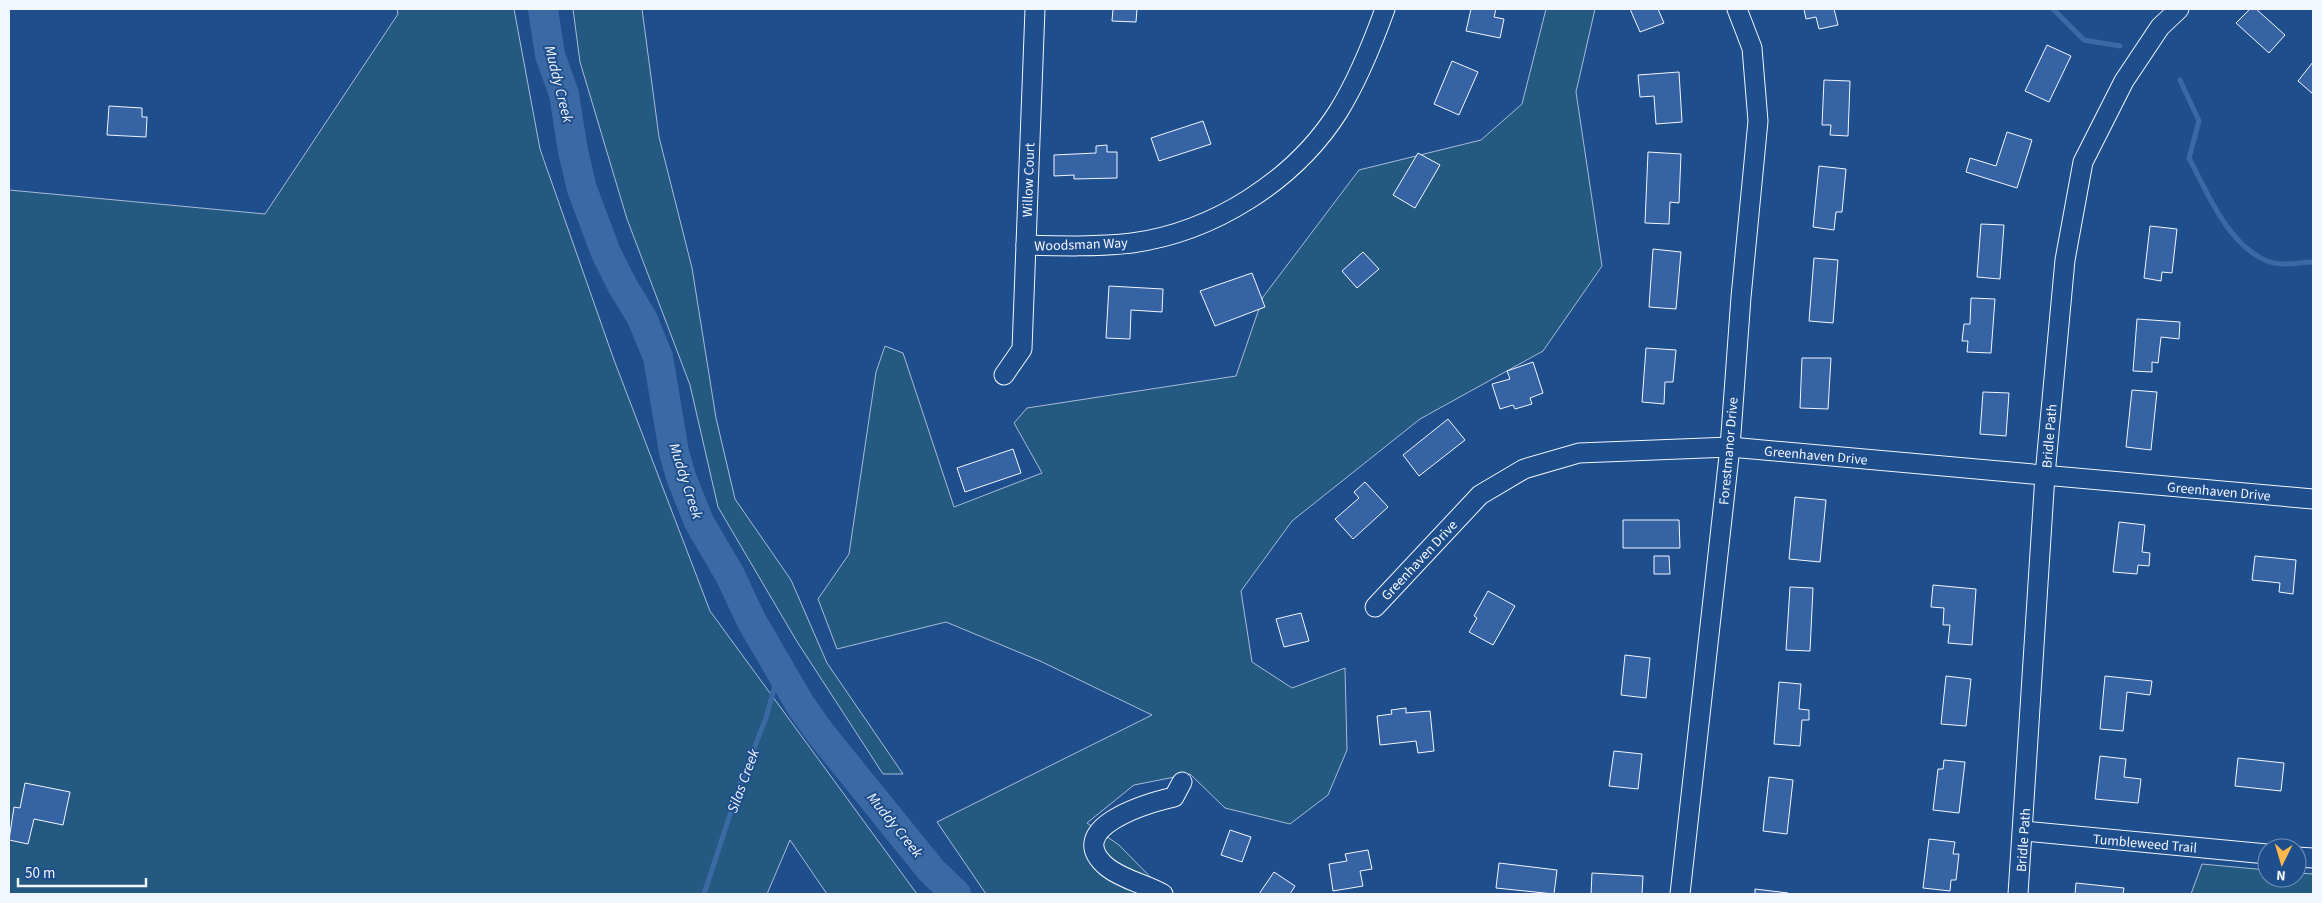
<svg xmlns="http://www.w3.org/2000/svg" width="2322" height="903" font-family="'Source Sans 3',sans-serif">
	<rect width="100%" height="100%" fill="#1f4e8c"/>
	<g fill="#245a82" stroke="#a8bbd7">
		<path d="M 397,9 L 514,9 L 540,149 L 614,360 L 710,611 L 917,894 L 827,894 L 790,840 L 767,894 L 9,894 L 9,190 L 265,214 L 398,14 Z"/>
		<path d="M 573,9 L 642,9 L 659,137 L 692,268 L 716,418 L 735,499 L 791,580 L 827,663 L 903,774 L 883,774 L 796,640 L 718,507 L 690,385 L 627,219 L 580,62 Z"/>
		<path d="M 1546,9 L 1595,9 L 1576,92 L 1602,266 L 1543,351 L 1420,419 L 1292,521 L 1241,591 L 1252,662 L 1292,688 L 1345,668 L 1347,750 L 1328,795 L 1290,824 L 1225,808 L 1190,774 L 1134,785 L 1087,823 L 1119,845 L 1167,894 L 986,894 L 937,822 L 1152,715 L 1040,661 L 946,622 L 837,649 L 818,599 L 849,554 L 876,372 L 885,346 L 903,353 L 954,507 L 1042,473 L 1014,423 L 1027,408 L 1236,376 L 1263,297 L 1359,170 L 1481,140 L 1522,104 Z"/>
		<path d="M 2202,864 L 2267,870 L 2267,878 L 2297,878 L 2297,873 L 2313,874 L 2313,894 L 2191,894 Z"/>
	</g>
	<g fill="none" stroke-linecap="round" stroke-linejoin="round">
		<g stroke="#3b69a3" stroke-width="5">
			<path d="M 2053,9 L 2084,40 L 2120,46"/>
			<path d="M 2180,80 L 2199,121 L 2189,158 C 2208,194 2228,245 2267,261 C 2282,267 2299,262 2313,262"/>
			<path d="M 704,894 L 740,784 L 766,718 L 780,667"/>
		</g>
		<path stroke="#3b69a3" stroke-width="30" d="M 543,9 L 550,55 L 564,94 L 573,151 L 582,189 L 606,253 L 622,285 L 642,318 L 658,357 L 674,452 L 681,477 L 699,522 L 730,575 L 751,620 L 801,706 L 821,734 L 931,870 L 956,894"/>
	</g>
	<g fill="#3563a3" stroke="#f2f6ff">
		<path d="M 1113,9 L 1137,9 L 1136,22 L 1112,21 Z"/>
		<path d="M 1471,9 L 1496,9 L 1494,17 L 1504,19 L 1500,38 L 1466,31 Z"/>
		<path d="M 1630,9 L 1658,9 L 1664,23 L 1640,32 Z"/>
		<path d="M 1804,9 L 1834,9 L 1838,25 L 1819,29 L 1816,17 L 1806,19 Z"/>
		<path d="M 2250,9 L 2256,9 L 2285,35 L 2269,53 L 2236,23 Z"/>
		<path d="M 2047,45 L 2071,56 L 2049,102 L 2025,91 Z"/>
		<path d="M 1452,61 L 1478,72 L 1459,115 L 1434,104 Z"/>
		<path d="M 2313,62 L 2313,94 L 2298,81 Z"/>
		<path d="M 1679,72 L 1682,122 L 1656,124 L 1654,96 L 1640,97 L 1638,75 Z"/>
		<path d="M 1824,80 L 1850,81 L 1848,136 L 1830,135 L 1831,125 L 1822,125 Z"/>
		<path d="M 109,106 L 142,108 L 142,117 L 147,117 L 146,137 L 107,135 Z"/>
		<path d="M 1203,121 L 1211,144 L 1159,161 L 1151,138 Z"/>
		<path d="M 2007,132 L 2032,140 L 2017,188 L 1966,172 L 1970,158 L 1996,166 Z"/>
		<path d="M 1107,145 L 1107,152 L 1117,152 L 1117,178 L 1074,179 L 1074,175 L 1054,176 L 1054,155 L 1096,153 L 1096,146 Z"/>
		<path d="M 1648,152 L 1681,154 L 1679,203 L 1670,202 L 1669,224 L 1645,223 Z"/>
		<path d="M 1418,153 L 1440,165 L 1415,208 L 1393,195 Z"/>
		<path d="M 1819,166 L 1846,169 L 1842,212 L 1836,212 L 1834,230 L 1813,227 Z"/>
		<path d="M 1981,224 L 2004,225 L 2000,279 L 1977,277 Z"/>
		<path d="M 2150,226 L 2177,229 L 2172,273 L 2162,272 L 2161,281 L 2144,278 Z"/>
		<path d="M 1653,249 L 1681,252 L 1676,309 L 1649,307 Z"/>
		<path d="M 1363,252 L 1379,269 L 1357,288 L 1342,271 Z"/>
		<path d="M 1814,258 L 1838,260 L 1833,323 L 1809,321 Z"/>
		<path d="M 1252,273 L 1265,307 L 1215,326 L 1200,291 Z"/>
		<path d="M 1109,286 L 1163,289 L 1162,312 L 1131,310 L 1130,339 L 1106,338 Z"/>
		<path d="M 1971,298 L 1995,299 L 1991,353 L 1967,352 L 1968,341 L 1962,341 L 1964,324 L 1970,324 Z"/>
		<path d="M 2137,319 L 2180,322 L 2179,339 L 2161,337 L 2158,363 L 2152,362 L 2152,372 L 2133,371 Z"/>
		<path d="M 1646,348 L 1676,350 L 1673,382 L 1665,382 L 1664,404 L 1642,402 Z"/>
		<path d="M 1802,358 L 1831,358 L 1828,409 L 1800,408 Z"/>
		<path d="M 1533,362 L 1543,393 L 1530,398 L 1532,404 L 1515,409 L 1513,405 L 1500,409 L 1492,384 L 1510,379 L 1507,371 Z"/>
		<path d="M 2132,390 L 2157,392 L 2151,450 L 2126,447 Z"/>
		<path d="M 1983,392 L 2009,393 L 2006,436 L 1980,434 Z"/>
		<path d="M 1448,419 L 1465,440 L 1419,476 L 1403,455 Z"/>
		<path d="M 1013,449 L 1021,473 L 965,492 L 957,468 Z"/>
		<path d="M 1365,482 L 1388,507 L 1353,539 L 1335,519 L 1359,498 L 1354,492 Z"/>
		<path d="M 1795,497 L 1826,500 L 1820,562 L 1789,559 Z"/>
		<path d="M 1623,520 L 1679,520 L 1680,548 L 1623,548 Z"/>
		<path d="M 2119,522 L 2145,525 L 2142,552 L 2150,553 L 2149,566 L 2138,565 L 2137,574 L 2113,572 Z"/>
		<path d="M 1654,556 L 1669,556 L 1670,574 L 1654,574 Z"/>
		<path d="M 2255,556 L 2296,560 L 2293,594 L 2279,592 L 2280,583 L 2252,580 Z"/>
		<path d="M 1933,585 L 1976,589 L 1972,645 L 1948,643 L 1950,625 L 1943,625 L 1944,608 L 1931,607 Z"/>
		<path d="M 1790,587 L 1813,588 L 1810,651 L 1786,650 Z"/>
		<path d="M 1488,591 L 1515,606 L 1493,645 L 1469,632 L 1477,618 L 1474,616 Z"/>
		<path d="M 1301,613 L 1309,641 L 1284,647 L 1276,619 Z"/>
		<path d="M 1625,655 L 1650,658 L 1646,698 L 1621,695 Z"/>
		<path d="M 1946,676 L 1971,679 L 1966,726 L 1941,724 Z"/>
		<path d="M 2105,676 L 2152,681 L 2150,695 L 2127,692 L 2123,731 L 2100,729 Z"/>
		<path d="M 1779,682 L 1801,684 L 1799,709 L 1809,710 L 1809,720 L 1802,720 L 1800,746 L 1774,744 Z"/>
		<path d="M 1406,708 L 1406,713 L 1430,711 L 1434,751 L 1418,753 L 1416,741 L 1380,745 L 1377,716 L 1392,714 L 1391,710 Z"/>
		<path d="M 1614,751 L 1642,754 L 1638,789 L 1609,786 Z"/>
		<path d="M 2100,756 L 2126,759 L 2124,777 L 2141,779 L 2138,803 L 2095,799 Z"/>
		<path d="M 2238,758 L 2284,763 L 2281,791 L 2235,786 Z"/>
		<path d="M 1944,760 L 1965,762 L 1959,813 L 1933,810 L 1938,769 L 1943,769 Z"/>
		<path d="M 1769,777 L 1793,780 L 1787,834 L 1763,831 Z"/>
		<path d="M 25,783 L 70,792 L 63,825 L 34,819 L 28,844 L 9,840 L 14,807 L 20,808 Z"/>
		<path d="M 1230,830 L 1251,837 L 1242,862 L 1221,855 Z"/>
		<path d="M 1929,839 L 1955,842 L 1953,854 L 1959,854 L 1956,880 L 1951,880 L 1950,891 L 1923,888 Z"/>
		<path d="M 1368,850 L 1372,869 L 1360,871 L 1363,886 L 1333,891 L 1329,864 L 1347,861 L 1345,854 Z"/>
		<path d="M 1499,863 L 1557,870 L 1554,894 L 1496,888 Z"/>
		<path d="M 1274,872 L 1295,886 L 1290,894 L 1259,894 Z"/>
		<path d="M 1592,873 L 1643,876 L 1642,894 L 1591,894 Z"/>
		<path d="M 2076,883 L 2124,888 L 2123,894 L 2075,894 Z"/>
		<path d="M 1755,889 L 1788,893 L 1788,894 L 1755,894 Z"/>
	</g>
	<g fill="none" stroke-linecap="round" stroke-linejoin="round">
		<g stroke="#f2f6ff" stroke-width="21">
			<g id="minor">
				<path d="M 1026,245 C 1061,246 1097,247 1132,243 C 1213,232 1294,181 1338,112 C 1358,80 1372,45 1385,9"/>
				<path d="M 1004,375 L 1022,349 L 1035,9"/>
				<path d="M 1375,607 L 1480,495 L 1524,469 L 1579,453 L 1730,447 L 2313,499"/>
				<path d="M 2024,831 L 2267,854"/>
				<path d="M 2297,857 L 2313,858"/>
				<path d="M 1163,894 C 1146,884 1123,880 1107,867 C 1061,828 1148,803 1174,797 L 1182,782"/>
				<path d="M 1680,894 L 1730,447 L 1741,297 L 1758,121 L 1752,48 L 1737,9"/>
				<path d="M 2018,894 L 2045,475 L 2065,260 L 2083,162 L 2124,81 L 2160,27 L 2179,9"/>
			</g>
		</g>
		<use href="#minor" stroke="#1f4e8c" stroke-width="19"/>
	</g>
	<g text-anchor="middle" stroke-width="4" stroke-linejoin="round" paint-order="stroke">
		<g font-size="14" fill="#f2f6ff" stroke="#1f4e8c">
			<text transform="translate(1028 180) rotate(-88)" y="5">Willow Court</text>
			<text transform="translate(1081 244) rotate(-2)" y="5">Woodsman Way</text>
			<text transform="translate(2049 436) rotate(-85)" y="5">Bridle Path</text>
			<text transform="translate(1728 451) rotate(-85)" y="5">Forestmanor Drive</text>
			<text transform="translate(1816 455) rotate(5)" y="5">Greenhaven Drive</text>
			<text transform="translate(2219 491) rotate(5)" y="5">Greenhaven Drive</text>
			<text transform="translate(1419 560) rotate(-47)" y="5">Greenhaven Drive</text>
			<text transform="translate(2023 840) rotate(-86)" y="5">Bridle Path</text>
			<text transform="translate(2145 843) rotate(5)" y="5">Tumbleweed Trail</text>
		</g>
		<g font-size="15" font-style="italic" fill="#f2f6ff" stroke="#1f4e8c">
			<text transform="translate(559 84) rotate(76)" y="5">Muddy Creek</text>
			<text transform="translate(686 481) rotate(72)" y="5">Muddy Creek</text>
			<text transform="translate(743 781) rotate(-70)" y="5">Silas Creek</text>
			<text transform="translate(895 825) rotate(51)" y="5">Muddy Creek</text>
		</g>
	</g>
	<rect width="2322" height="903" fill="none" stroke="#f2f6ff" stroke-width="20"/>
	<g transform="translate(2282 863) rotate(185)"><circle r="24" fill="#1f4e8c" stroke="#7391ba"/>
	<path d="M0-4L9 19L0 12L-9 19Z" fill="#ffb74d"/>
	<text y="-8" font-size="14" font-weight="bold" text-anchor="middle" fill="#f2f6ff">N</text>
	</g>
	<path d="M18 878v8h128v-8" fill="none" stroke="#f2f6ff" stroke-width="2.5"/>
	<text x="25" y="878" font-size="15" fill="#f2f6ff" stroke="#1f4e8c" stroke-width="4" paint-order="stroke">50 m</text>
</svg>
